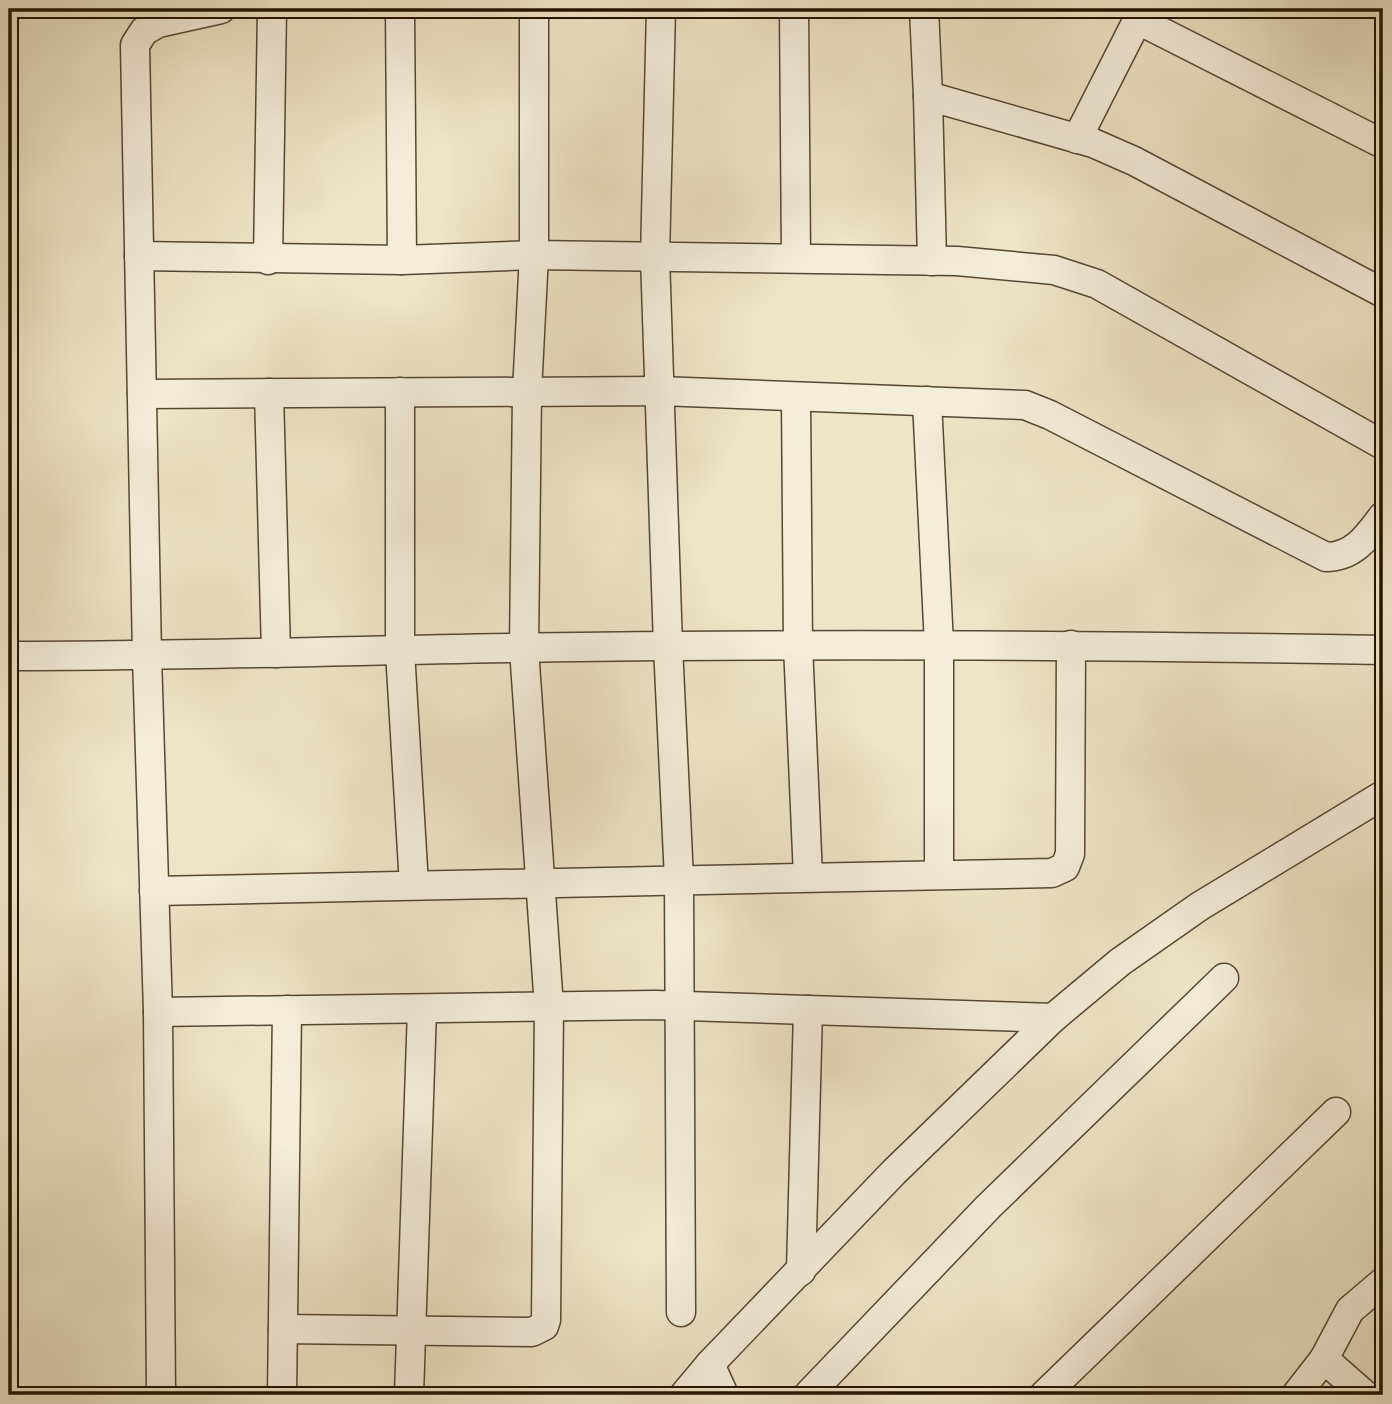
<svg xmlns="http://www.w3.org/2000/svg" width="1392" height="1404" font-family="'Gentium Book Plus',serif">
	<rect width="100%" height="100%" fill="#eee4c6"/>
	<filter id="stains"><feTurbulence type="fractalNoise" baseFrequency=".00286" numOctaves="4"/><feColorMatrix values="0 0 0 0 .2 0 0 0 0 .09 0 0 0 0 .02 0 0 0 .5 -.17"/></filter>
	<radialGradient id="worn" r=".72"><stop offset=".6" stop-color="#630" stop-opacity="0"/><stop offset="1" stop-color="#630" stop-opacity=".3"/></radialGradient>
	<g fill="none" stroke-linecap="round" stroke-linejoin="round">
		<g stroke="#564732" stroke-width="31">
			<g id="minor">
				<path d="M 400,9 L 402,260"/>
				<path d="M 661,9 L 655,257 L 668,646 L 679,879 L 681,1312"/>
				<path d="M 794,9 L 796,258"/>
				<path d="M 924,9 L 928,96 L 932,261"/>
				<path d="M 1138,20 L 1383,144"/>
				<path d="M 928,96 L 1093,143 L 1134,161 L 1383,293"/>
				<path d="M 1077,139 L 1143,9"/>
				<path d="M 139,256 L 402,260 L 534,255 L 957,261 L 1054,270 L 1097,284 L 1383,445"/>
				<path d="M 268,260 L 272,9"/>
				<path d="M 400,392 L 400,651 L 414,885"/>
				<path d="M 269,393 L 276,653"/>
				<path d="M 142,394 L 660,391 L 1025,405 L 1050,415 L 1326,557 C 1354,557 1368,536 1383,516"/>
				<path d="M 796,397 L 798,645 L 808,877"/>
				<path d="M 927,401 L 939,645 L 939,874"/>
				<path d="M 9,656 C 230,656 451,647 672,646 C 909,644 1146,646 1383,650"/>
				<path d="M 154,891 L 1052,873 L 1065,867 L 1070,854 L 1071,645"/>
				<path d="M 158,1012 L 655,1005 L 1053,1018"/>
				<path d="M 801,1271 L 808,1010"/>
				<path d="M 283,1329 L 532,1332 L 544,1326 L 546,1320 L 549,1007 L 524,649 L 527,392 L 534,255 L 534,9"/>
				<path d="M 1324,1359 L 1365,1395"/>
				<path d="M 710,1364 L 724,1395"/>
				<path d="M 161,1395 L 158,1012 L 147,656 L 135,45 L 144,31 L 158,23 L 221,9"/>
				<path d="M 282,1395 L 287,1010"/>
				<path d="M 409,1395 L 422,1009"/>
				<path d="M 684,1395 L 710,1364 L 894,1172 L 1053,1018 L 1120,962 L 1200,906 L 1383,795"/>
				<path d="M 808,1395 L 988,1207 L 1224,978"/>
				<path d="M 1044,1395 L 1336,1112"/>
				<path d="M 1296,1395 L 1324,1359 L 1350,1310 L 1383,1282"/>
			</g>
		</g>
		<use href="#minor" stroke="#f4edda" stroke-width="28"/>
	</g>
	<rect width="1392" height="1404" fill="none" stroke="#eee4c6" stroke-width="35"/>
	<rect x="10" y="10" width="1371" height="1383" fill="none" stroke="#231300" stroke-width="3.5"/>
	<rect x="18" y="18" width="1357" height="1369" fill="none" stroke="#231300" stroke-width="2"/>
	<rect width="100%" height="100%" filter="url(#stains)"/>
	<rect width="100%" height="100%" fill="url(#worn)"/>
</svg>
